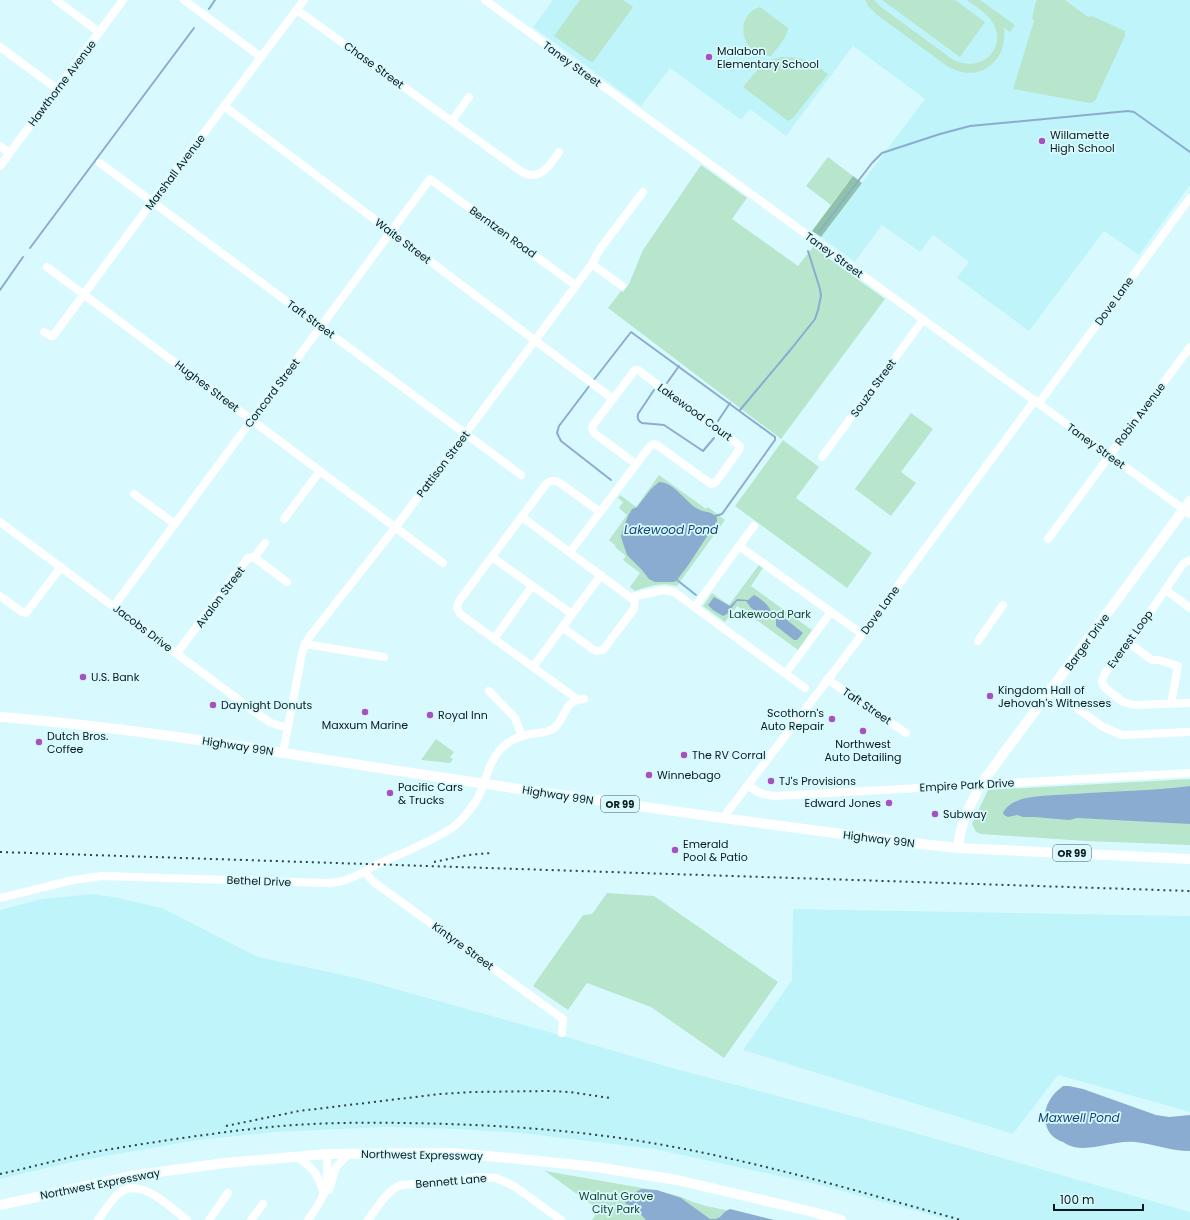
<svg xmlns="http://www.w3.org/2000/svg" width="1190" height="1220" font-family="Poppins,sans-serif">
	<rect width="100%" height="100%" fill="#d8fafe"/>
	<g fill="#c0f4fb">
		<path d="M 553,0 L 1190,0 L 1190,185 L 1139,255 L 1104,231 L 1029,331 L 957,278 L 969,262 L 933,235 L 920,252 L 882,225 L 855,262 L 821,237 L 925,99 L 853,46 L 786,136 L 750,109 L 741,120 L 670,68 L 641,106 L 533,27 Z"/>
		<path d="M 92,894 L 114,897 L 162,908 L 258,957 L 357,978 L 570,1038 L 669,1067 L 894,1127 L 1190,1212 L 1190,1220 L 949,1220 L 816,1184 L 654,1149 L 521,1133 L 454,1129 L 386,1127 L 275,1132 L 198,1140 L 77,1161 L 0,1179 L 0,910 L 42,899 Z"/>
		<path d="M 793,909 L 1190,916 L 1190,1112 L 1058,1075 L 1013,1134 L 743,1050 L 792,980 Z"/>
	</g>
	<g fill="#b7e6cd">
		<path d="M 580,0 L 623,0 L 633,7 L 593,62 L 589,61 L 554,36 Z"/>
		<path d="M 865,0 L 874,0 L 881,7 L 952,59 C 977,74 1007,52 994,25 C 989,14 976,7 967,0 L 980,0 L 1015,25 L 1010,32 L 1004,28 C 1008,62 978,85 947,66 L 876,14 L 868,6 Z"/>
		<path d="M 882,0 L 955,0 L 985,22 L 960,57 Z"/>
		<path d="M 1038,0 L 1065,0 L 1088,17 L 1092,16 L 1125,31 L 1125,36 L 1095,101 L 1091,103 L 1084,102 L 1013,89 L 1034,21 L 1032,18 L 1036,1 Z"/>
		<path d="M 760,7 L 788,28 C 788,36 777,48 771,56 C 740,57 733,15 760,7 Z"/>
		<path d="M 781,57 C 803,57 810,60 828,74 L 793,118 L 788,121 L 743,87 L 764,62 Z"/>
		<path d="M 828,157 L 853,176 L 831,205 L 806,186 Z"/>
		<path d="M 701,165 L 747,198 L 732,219 L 798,266 L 813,247 L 885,299 L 781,439 L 608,308 L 621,291 L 623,292 L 629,284 L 643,250 Z"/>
		<path d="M 911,413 L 933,429 L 901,472 L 916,483 L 891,516 L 855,489 Z"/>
		<path d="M 783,440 L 819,467 L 796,498 L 872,553 L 847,588 L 735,506 Z"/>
		<path d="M 659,475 L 706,509 L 708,507 L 725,520 L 677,586 C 661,582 650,586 635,591 L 630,587 L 640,573 L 623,560 L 626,556 L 615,547 L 616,546 L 609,540 L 627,515 L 619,508 L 623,502 L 618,498 L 620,495 L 636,507 Z"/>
		<path d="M 759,565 L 763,568 L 751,586 L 812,630 L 798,650 L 737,606 L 725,622 L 703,606 L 712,593 L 729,605 Z"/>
		<path d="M 436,739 L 454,752 L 450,757 L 453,759 L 450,763 L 421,760 Z"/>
		<path d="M 1190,779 L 1190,845 L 1086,841 L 981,834 L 976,832 L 972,824 L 988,790 Z"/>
		<path d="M 607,893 L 654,896 L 778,982 L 724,1058 L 651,1007 L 587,983 L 568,1010 L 533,986 L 583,915 L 592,914 Z"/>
		<path d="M 545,1171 L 654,1190 L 679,1196 L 693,1202 L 706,1206 L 774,1220 L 592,1220 L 599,1210 Z"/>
	</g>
	<path fill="#90c2a8" d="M 853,176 L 862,183 L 821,237 L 812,231 Z"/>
	<g fill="#8bacd1">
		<path d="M 659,482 C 675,482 686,504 700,510 C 707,513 712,511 717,518 L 717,521 L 689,564 L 677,580 L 674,582 L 655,582 L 649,579 L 642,570 L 627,555 L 622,540 L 621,536 L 623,529 L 628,516 L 632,509 L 637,507 L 651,489 Z"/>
		<path d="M 754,595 C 760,598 772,607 771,614 L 777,619 L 782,616 L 803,633 L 797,640 L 794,640 L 776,626 L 776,620 L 771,616 L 766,618 L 751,608 L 746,601 L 737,601 L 727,614 L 723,616 L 713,610 L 708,605 L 714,597 L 730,606 L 737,599 L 748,600 Z"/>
		<path d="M 1190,786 L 1190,824 L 1077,818 L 1069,820 L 1035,817 L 1023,817 L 1017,815 L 1008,817 L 1004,815 L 1003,813 C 1007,805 1014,802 1022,799 C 1036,795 1059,795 1074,794 C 1113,791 1151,791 1190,786 Z"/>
		<path d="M 1063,1086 L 1069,1086 L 1083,1089 L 1156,1115 L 1169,1117 L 1190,1115 L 1190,1151 C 1171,1151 1154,1144 1135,1142 C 1114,1140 1094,1151 1074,1147 C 1070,1146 1066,1144 1063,1142 C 1052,1138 1047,1132 1045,1120 C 1044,1105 1052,1094 1063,1086 Z"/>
		<path d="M 641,1189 L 657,1190 L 681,1198 L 710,1219 C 723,1220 720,1213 730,1209 L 774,1220 L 646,1220 L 637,1210 L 625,1203 L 625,1201 L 631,1195 Z"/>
	</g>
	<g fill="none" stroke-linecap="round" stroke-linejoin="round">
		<g stroke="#8bacd1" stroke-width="2">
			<path d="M 209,9 L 215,0"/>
			<path d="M 819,232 L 872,163 L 882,153 L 940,134 L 970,126 L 1128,111 L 1134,112 L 1190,152"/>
			<path d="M 30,248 L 194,28"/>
			<path d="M 0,290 L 23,257"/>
			<path d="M 593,381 L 631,332 L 775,437 L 775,440 L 722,514 L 715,516"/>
			<path d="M 667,383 L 679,366"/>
			<path d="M 590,385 L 559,426 L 557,433 L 561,441 L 611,480"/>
			<path d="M 654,390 L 638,414 C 637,418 638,421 642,423 L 664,425 L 703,451 L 714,438"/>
			<path d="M 740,410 L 792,348 L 815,319 L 818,310 L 821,296 L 820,289 L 808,251"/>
			<path d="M 718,421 L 730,403"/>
			<path d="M 677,580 L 696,595"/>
		</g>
		<g stroke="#fff" stroke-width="8">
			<path d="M 56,0 L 99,32"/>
			<path d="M 184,0 L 261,57"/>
			<path d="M 485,0 L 1190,514"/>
			<path d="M 297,10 L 522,172 C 540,182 550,165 559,152"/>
			<path d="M 0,47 L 57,89"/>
			<path d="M 224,106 L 613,399"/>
			<path d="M 452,121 L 469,97"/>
			<path d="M 0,146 L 9,153"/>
			<path d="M 100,163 L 521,475"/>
			<path d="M 0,166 L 123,0"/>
			<path d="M 592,264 L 622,286"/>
			<path d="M 47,267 L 443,563"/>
			<path d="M 44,332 L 51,336 L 53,336 L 152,202 L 304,0"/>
			<path d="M 1039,403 L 1190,198"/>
			<path d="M 822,457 L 923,320"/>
			<path d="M 134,494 L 175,524"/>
			<path d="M 522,517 L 635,601 L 634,609 L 603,650 L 596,651 L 594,650 L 562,627"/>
			<path d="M 284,519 L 320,471"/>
			<path d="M 0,522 L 255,712 L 271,723 L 288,728"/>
			<path d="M 1048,539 L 1190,347"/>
			<path d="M 739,546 L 754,526"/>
			<path d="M 570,552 L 650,446 L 654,444 L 657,445 L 711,484 L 716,482 L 739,450 L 740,446 L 638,370 L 635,370 L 593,425 L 592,429 L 594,433 L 636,464"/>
			<path d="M 492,557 L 572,614"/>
			<path d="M 254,558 L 265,543"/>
			<path d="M 1190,560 L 1183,564 L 1129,643 L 1105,673 L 1102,681 L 1104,687 L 1123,702 L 1134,705 L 1190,703"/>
			<path d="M 1166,590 L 1190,608"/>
			<path d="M 0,596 L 22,612 L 26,613 L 61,567"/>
			<path d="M 632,597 L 663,590 L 674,592 L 805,688"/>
			<path d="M 114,606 L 430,179 L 575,285"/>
			<path d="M 695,607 L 739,546 L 831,612 L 786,673"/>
			<path d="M 831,612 L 862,634"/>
			<path d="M 494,639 L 532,586"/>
			<path d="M 978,641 L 1003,605"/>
			<path d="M 1129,643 L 1152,660 L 1159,660 L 1178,666 L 1171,703"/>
			<path d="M 305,644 L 384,657"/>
			<path d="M 177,653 L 248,558 L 253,557 L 255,558 L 287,582"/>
			<path d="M 533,667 L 601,575"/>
			<path d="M 827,679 L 906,733"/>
			<path d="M 1052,690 L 1103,727 L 1122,735 L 1190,732"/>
			<path d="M 489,691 L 515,718 L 522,736"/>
			<path d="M 577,699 L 460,614 L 457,608 L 459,601 L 546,484 C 551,480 554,480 560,483 L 600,512"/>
			<path d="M 283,753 L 302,653 L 305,644 L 310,636 L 395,528 L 592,264 L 600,249 L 643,192"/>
			<path d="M 748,785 C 757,792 762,795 774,796 L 1190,773"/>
			<path d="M 723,818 L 854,645 L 1035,400"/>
			<path d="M 365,871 L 369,877 L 375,883 L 563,1019 L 562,1033"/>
			<path d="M 0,898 L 73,880 L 102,876 L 327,883 C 332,883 337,882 342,881 C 355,878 367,870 378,864 C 402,853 429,843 452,828 C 462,821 469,811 476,801 C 487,783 487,761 503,747 C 510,740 520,736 530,734 C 538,733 546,733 553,729 C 567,719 562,700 584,699"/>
			<path d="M 296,1156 C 315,1170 317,1172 324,1194"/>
			<path d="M 329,1190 L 336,1167 L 350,1153"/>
			<path d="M 98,1220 C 104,1212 110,1202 117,1195 C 138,1174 170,1207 187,1220"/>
			<path d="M 209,1220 L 228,1193"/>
			<path d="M 251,1220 L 263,1204"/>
			<path d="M 308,1220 C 328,1192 328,1188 327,1154"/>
			<path d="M 368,1220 C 378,1207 386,1191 401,1185 L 448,1182 L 477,1177 L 496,1178 L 514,1186 L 561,1220"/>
		</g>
		<g stroke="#fff" stroke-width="10">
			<path d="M 0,717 C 138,728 275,752 412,773 C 579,798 745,822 912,843 L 958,848 L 1190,859"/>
			<path d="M 958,848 C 960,824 970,805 981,784 L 1190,501"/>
			<path d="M 0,1205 L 137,1175 L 225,1163 L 327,1154 L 452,1153 L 510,1158 L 596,1167 L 677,1180 L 813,1212 L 841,1220"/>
		</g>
		<g stroke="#2f4244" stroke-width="2" stroke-dasharray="2 4" stroke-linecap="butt">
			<path d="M 0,852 L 1190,891"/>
			<path d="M 434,862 L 468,855 L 491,853"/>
			<path d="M 226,1126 L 299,1111 L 440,1094 L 473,1092 L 547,1091 L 570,1092 L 610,1098"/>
			<path d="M 0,1174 C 33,1167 67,1157 100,1151 C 153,1142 207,1134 260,1128 C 307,1123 355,1122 402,1123 C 478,1124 553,1128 627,1139 C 740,1156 850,1189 961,1220"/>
		</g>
	</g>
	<g fill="#a651bf" stroke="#d8fafe" stroke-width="1.5">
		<circle cx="709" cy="57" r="4"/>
		<circle cx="1042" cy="141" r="4"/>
		<circle cx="83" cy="677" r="4"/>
		<circle cx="990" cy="696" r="4"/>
		<circle cx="213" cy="705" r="4"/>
		<circle cx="365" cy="712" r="4"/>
		<circle cx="430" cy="715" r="4"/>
		<circle cx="832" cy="719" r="4"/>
		<circle cx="863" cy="731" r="4"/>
		<circle cx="39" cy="742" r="4"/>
		<circle cx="684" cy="755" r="4"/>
		<circle cx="649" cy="775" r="4"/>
		<circle cx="771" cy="781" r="4"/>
		<circle cx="390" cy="793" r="4"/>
		<circle cx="889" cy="803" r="4"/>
		<circle cx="935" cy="814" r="4"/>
		<circle cx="675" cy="850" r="4"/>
	</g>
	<g text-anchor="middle" stroke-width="3.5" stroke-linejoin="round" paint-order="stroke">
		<g fill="#d8fafe" stroke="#485d60" stroke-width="1">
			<rect x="601" y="796" width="38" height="16" rx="3"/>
			<rect x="1053" y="845" width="38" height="16" rx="3"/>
		</g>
		<g font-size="10" font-weight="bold" fill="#0a1a1c">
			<text x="620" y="808">OR 99</text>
			<text x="1072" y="857">OR 99</text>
		</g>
		<g font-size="11" fill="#0a1a1c" stroke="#d8fafe" text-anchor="start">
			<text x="717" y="55">Malabon<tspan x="717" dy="13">Elementary School</tspan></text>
			<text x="1050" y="139">Willamette<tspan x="1050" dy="13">High School</tspan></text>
			<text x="91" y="681">U.S. Bank</text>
			<text x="998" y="694">Kingdom Hall of<tspan x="998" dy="13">Jehovah's Witnesses</tspan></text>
			<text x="221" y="709">Daynight Donuts</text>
			<text x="824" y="717" text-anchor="end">Scothorn's<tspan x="824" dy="13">Auto Repair</tspan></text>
			<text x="438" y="719">Royal Inn</text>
			<text x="365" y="729" text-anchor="middle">Maxxum Marine</text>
			<text x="47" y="740">Dutch Bros.<tspan x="47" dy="13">Coffee</tspan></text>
			<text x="863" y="748" text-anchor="middle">Northwest<tspan x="863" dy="13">Auto Detailing</tspan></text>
			<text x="692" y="759">The RV Corral</text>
			<text x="657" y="779">Winnebago</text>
			<text x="779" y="785">TJ's Provisions</text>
			<text x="398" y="791">Pacific Cars<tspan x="398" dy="13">&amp; Trucks</tspan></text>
			<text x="881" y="807" text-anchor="end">Edward Jones</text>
			<text x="943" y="818">Subway</text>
			<text x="683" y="848">Emerald<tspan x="683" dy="13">Pool &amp; Patio</tspan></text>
		</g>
		<g font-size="11" fill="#0a1a1c" stroke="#d8fafe">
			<text transform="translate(572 64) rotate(36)" y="4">Taney Street</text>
			<text transform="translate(374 65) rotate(36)" y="4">Chase Street</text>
			<text transform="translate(62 83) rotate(-53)" y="4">Hawthorne Avenue</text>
			<text transform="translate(175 172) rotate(-53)" y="4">Marshall Avenue</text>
			<text transform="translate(503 232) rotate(36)" y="4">Berntzen Road</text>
			<text transform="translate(403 241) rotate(37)" y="4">Waite Street</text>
			<text transform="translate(834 255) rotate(36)" y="4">Taney Street</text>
			<text transform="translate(1114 301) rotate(-54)" y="4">Dove Lane</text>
			<text transform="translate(311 319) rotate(36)" y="4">Taft Street</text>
			<text transform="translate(207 386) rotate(37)" y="4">Hughes Street</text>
			<text transform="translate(873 388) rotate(-54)" y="4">Souza Street</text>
			<text transform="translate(272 393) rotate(-53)" y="4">Concord Street</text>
			<text transform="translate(695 412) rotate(36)" y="4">Lakewood Court</text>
			<text transform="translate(1140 414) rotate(-53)" y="4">Robin Avenue</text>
			<text transform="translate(1096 446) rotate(36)" y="4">Taney Street</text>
			<text transform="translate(443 464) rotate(-53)" y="4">Pattison Street</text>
			<text transform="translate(220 597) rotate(-53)" y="4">Avalon Street</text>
			<text transform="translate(880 610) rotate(-54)" y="4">Dove Lane</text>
			<text transform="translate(143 628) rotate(37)" y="4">Jacobs Drive</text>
			<text transform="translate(1130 639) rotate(-54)" y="4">Everest Loop</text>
			<text transform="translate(1087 642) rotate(-54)" y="4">Barger Drive</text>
			<text transform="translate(867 706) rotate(34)" y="4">Taft Street</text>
			<text transform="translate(238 746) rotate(9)" y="4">Highway 99N</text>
			<text transform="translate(967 785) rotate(-3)" y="4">Empire Park Drive</text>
			<text transform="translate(558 795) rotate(9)" y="4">Highway 99N</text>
			<text transform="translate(879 839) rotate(7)" y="4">Highway 99N</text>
			<text transform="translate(259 881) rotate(2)" y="4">Bethel Drive</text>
			<text transform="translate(463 946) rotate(36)" y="4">Kintyre Street</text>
			<text transform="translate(422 1155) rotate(1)" y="4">Northwest Expressway</text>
			<text transform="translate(451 1181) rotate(-5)" y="4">Bennett Lane</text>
			<text transform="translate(100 1184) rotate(-11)" y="4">Northwest Expressway</text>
		</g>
		<g font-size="11" fill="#143d2b" stroke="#d8fafe">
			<text x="770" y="618">Lakewood Park</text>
			<text x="616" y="1200">Walnut Grove<tspan x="616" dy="13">City Park</tspan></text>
		</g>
		<g font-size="12" font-style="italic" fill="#134473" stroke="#d8fafe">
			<text x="671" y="534">Lakewood Pond</text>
			<text x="1079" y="1122">Maxwell Pond</text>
		</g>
	</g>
	<path d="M1054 1204v6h89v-6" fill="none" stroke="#0a1a1c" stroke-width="2"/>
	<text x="1060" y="1204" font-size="12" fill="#0a1a1c" stroke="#d8fafe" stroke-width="3" paint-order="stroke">100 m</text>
</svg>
